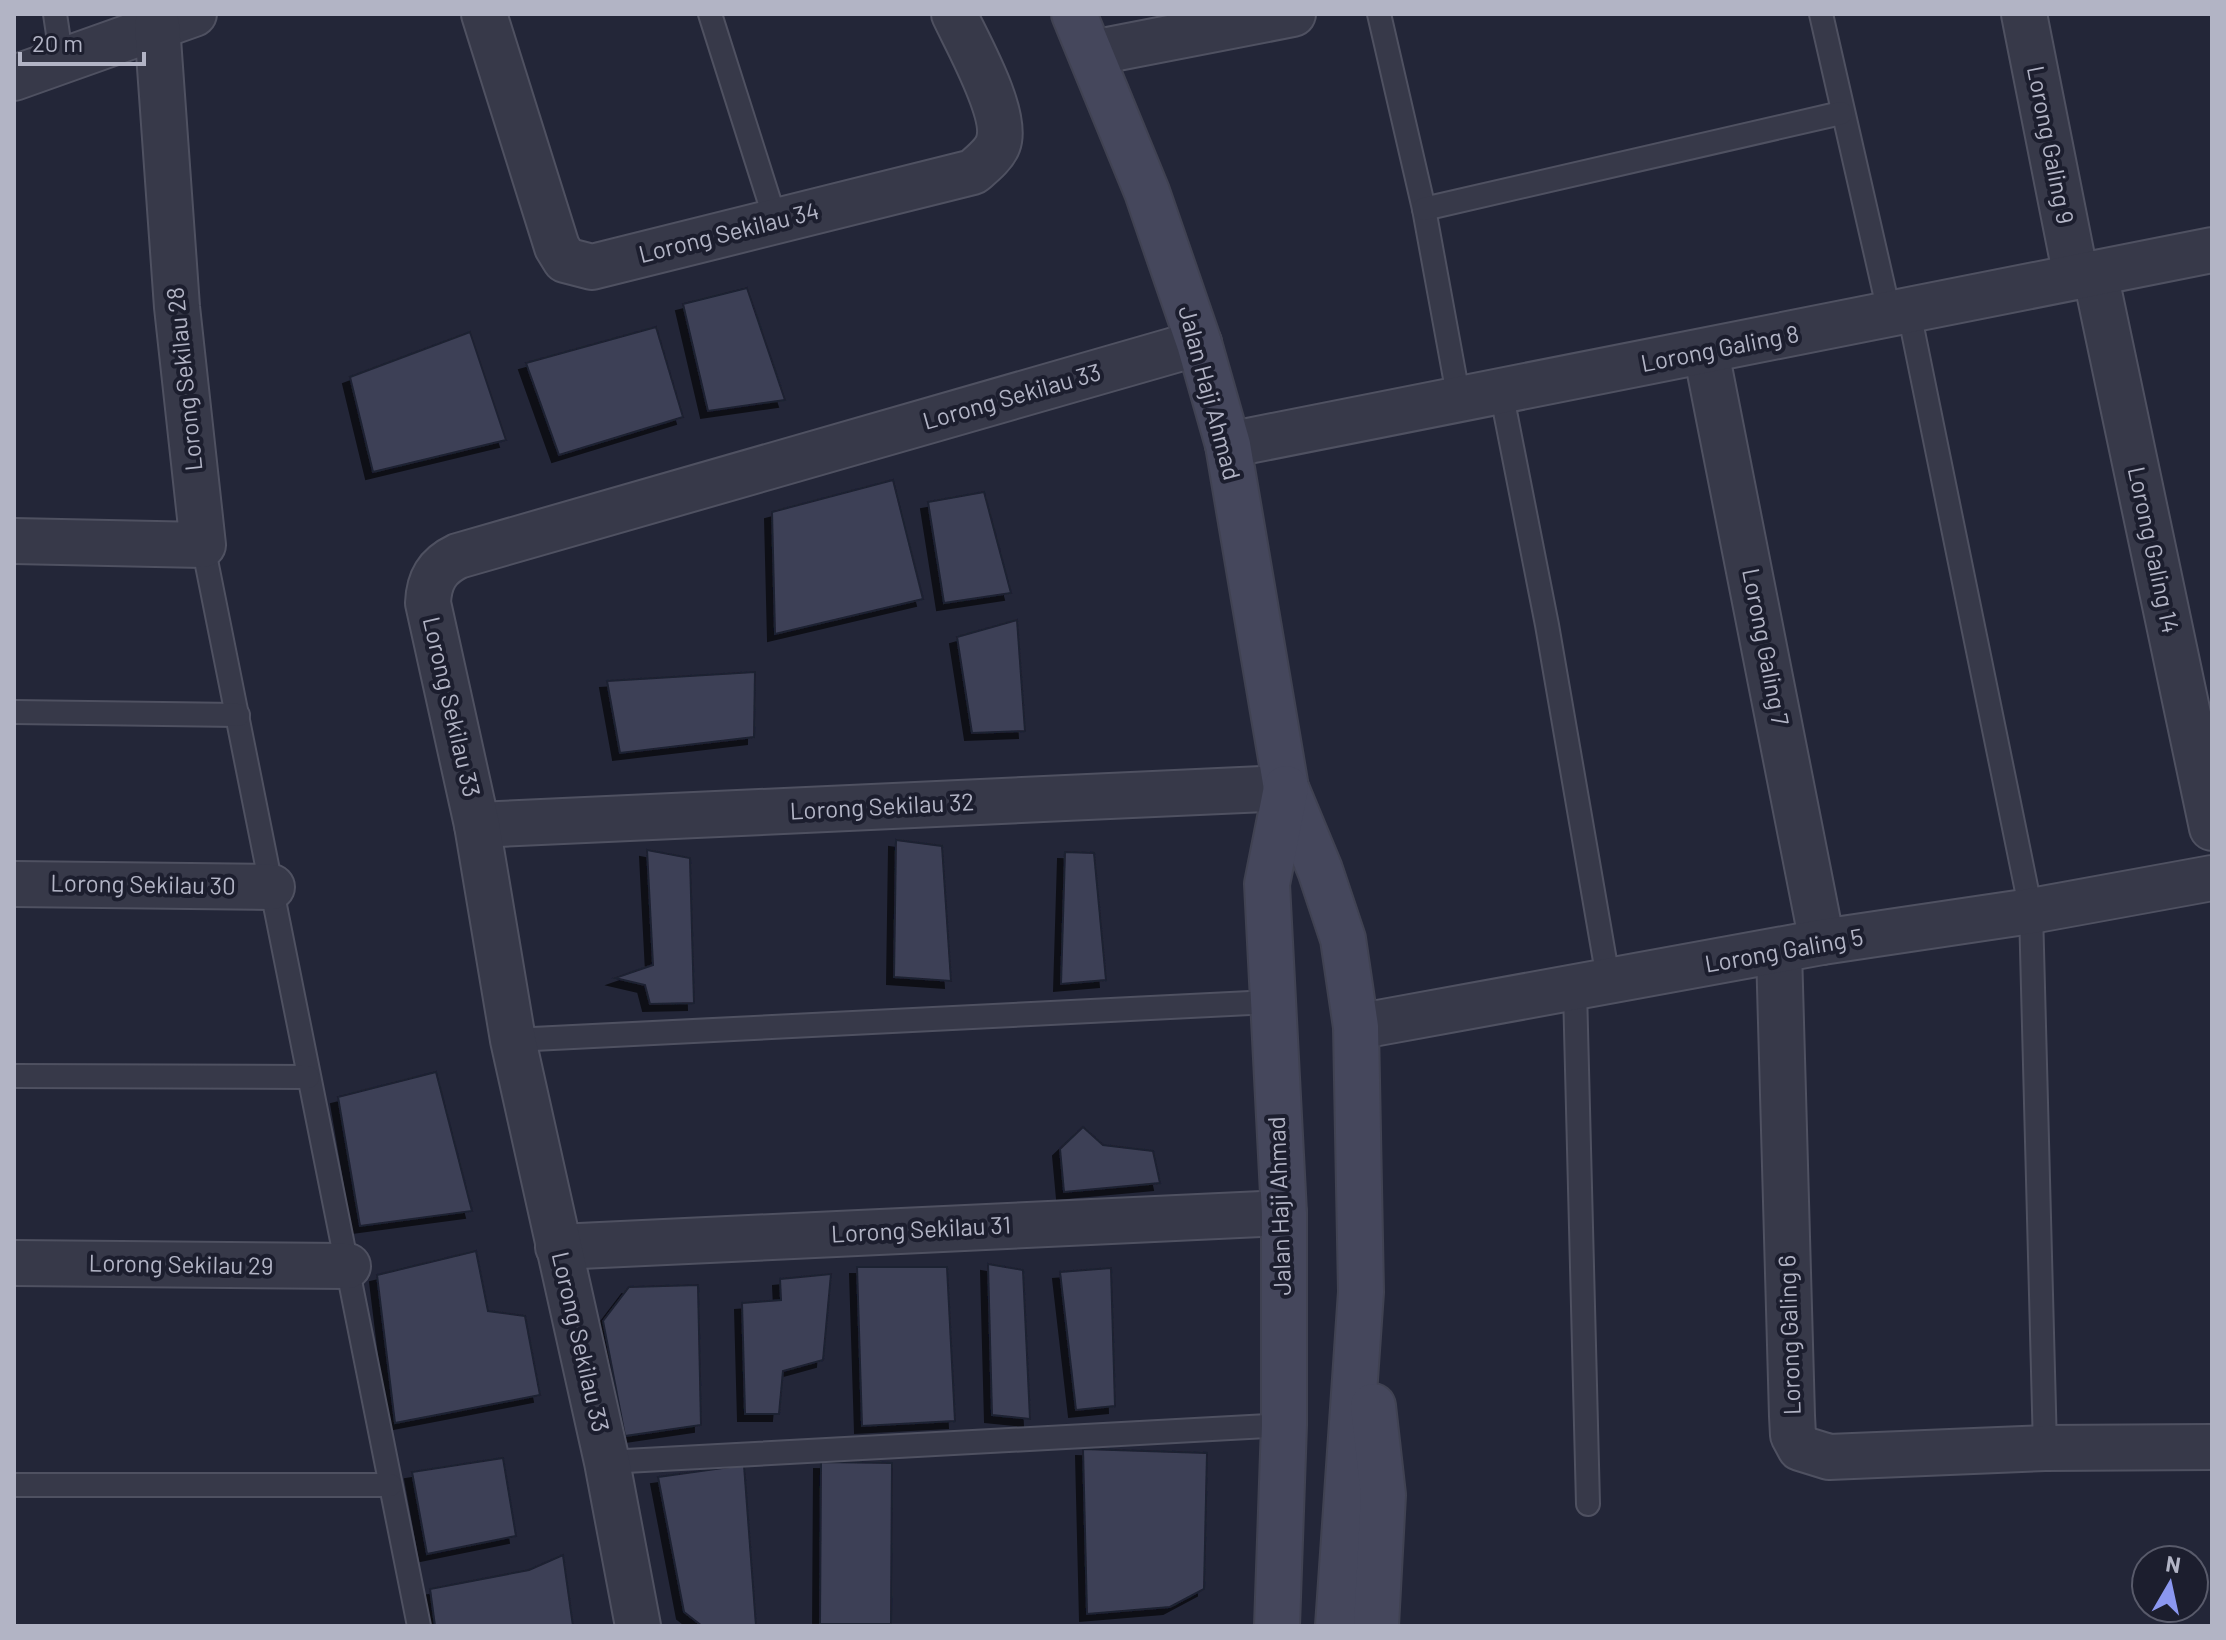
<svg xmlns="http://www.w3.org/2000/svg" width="2226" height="1640" font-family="Barlow,sans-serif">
	<defs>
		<filter id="shadow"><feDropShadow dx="-7" dy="7" stdDeviation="0" flood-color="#0009"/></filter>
	</defs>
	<rect width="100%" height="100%" fill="#232638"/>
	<g fill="#3d4056" stroke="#1e2030" stroke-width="2" filter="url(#shadow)">
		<path d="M 747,288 L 785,400 L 708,411 L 683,304 Z"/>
		<path d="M 656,327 L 683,417 L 559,455 L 526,363 Z"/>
		<path d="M 470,332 L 506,440 L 373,472 L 350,377 Z"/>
		<path d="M 893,480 L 923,599 L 775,634 L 772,512 Z"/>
		<path d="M 984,492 L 1011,593 L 944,603 L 928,502 Z"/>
		<path d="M 1017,620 L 1025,731 L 972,733 L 957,637 Z"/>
		<path d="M 755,672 L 754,737 L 620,753 L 607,681 Z"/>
		<path d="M 896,840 L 942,846 L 951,981 L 894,977 Z"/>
		<path d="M 647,850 L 690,858 L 694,1003 L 650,1004 L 645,985 L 615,978 L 653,965 Z"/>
		<path d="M 1065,852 L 1094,853 L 1106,980 L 1061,984 Z"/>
		<path d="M 436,1072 L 472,1211 L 360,1226 L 338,1097 Z"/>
		<path d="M 1083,1127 L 1103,1145 L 1153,1151 L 1160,1183 L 1064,1192 L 1060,1149 Z"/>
		<path d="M 476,1251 L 488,1311 L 525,1316 L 540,1395 L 395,1423 L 377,1275 Z"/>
		<path d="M 988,1264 L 1023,1270 L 1030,1419 L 992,1415 Z"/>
		<path d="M 857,1267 L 947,1267 L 955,1421 L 862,1426 Z"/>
		<path d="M 1111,1268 L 1115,1406 L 1076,1410 L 1060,1272 Z"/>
		<path d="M 831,1274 L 823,1360 L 783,1371 L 779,1414 L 745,1414 L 742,1303 L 781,1300 L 780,1279 Z"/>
		<path d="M 698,1285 L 701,1425 L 625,1436 L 603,1321 L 629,1287 Z"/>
		<path d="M 1083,1449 L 1207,1453 L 1204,1589 L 1170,1607 L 1087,1614 Z"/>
		<path d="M 503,1458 L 516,1536 L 427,1554 L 412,1472 Z"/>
		<path d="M 821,1462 L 892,1463 L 891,1624 L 820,1624 Z"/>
		<path d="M 744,1465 L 756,1626 L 702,1626 L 684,1612 L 658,1477 Z"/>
		<path d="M 563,1555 L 573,1626 L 435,1626 L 430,1589 L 529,1570 Z"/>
	</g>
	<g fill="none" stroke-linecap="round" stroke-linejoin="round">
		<g stroke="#4f5161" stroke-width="26">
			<g id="lane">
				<path d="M 55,14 L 62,61"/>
				<path d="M 710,14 L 776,222"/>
				<path d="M 1379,14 L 1424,209 L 1459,400"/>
				<path d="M 1821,14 L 1890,316"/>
				<path d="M 1424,209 L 1841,113"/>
				<path d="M 1909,312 L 2031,911 L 2045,1448"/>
				<path d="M 1501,391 L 1547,625 L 1609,984"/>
				<path d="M 203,545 L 419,1626"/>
				<path d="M 14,712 L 238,715"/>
				<path d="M 1575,990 L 1588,1504"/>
				<path d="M 513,1040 L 1270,1002"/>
				<path d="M 14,1076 L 308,1077"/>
				<path d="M 607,1462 L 1284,1425"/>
				<path d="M 14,1485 L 390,1485"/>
			</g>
		</g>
		<g stroke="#4f5161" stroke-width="48">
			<g id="street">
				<path d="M 484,14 L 557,247 L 565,260 L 592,267 L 973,172 C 981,165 994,155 998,144 C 1009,115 967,42 954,14"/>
				<path d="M 2024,14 L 2076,277"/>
				<path d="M 1092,53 L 1293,14"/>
				<path d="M 14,78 L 194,14"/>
				<path d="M 2095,273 L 2212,828"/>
				<path d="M 1706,352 L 1822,942"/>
				<path d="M 1228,445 L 2212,250"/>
				<path d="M 14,541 L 203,545 L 177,307 L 157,25"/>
				<path d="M 477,825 L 1286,788"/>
				<path d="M 14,884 L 272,887"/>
				<path d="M 1779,951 L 1792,1416 L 1793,1435 L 1800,1448 L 1829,1457 L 2045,1448 L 2212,1447"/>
				<path d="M 1356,1027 L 1822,942 L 2031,911 L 2212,878"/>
				<path d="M 558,1247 L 1284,1213"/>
				<path d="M 14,1263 L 348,1266"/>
				<path d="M 638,1626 L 607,1462 L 513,1040 L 477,825 L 428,603 C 429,580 437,566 458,556 L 1199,343"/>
			</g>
		</g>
		<g stroke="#404252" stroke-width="48">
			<g id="secondary">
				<path d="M 1074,14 L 1147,192 L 1199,343 L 1228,445 L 1286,788 L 1320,870 L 1343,939 L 1356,1027 L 1361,1292 L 1338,1626"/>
				<path d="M 1373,1406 L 1383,1495 L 1376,1626"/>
				<path d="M 1277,1626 L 1284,1425 L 1284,1213 L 1267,884 L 1286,788"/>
			</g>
		</g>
		<use href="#lane" stroke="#373949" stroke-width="22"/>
		<use href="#street" stroke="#373949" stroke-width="44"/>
		<use href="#secondary" stroke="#45475c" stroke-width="44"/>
	</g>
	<g text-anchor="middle" stroke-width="8" stroke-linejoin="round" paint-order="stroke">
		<g font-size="24" fill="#b2b4c5" stroke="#1c1e2e">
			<text transform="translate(2050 145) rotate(79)" y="8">Lorong Galing 9</text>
			<text transform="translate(729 233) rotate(-14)" y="8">Lorong Sekilau 34</text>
			<text transform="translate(1720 349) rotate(-11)" y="8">Lorong Galing 8</text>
			<text transform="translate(185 379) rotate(-96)" y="8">Lorong Sekilau 28</text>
			<text transform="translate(1209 393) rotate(75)" y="8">Jalan Haji Ahmad</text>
			<text transform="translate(1012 397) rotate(-16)" y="8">Lorong Sekilau 33</text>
			<text transform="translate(2153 550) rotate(78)" y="8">Lorong Galing 14</text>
			<text transform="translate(1765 647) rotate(79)" y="8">Lorong Galing 7</text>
			<text transform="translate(451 707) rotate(77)" y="8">Lorong Sekilau 33</text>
			<text transform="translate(882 807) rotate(-3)" y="8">Lorong Sekilau 32</text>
			<text transform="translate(143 885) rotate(1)" y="8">Lorong Sekilau 30</text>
			<text transform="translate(1784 951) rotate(-10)" y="8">Lorong Galing 5</text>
			<text transform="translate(1280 1206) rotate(-92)" y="8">Jalan Haji Ahmad</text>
			<text transform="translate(921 1230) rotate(-3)" y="8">Lorong Sekilau 31</text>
			<text transform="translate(181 1265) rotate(1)" y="8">Lorong Sekilau 29</text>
			<text transform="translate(1790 1335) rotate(-92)" y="8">Lorong Galing 6</text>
			<text transform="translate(580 1342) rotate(77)" y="8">Lorong Sekilau 33</text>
		</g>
	</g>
	<rect width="2226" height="1640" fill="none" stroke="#b2b4c5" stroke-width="32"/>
	<g transform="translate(2170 1584) rotate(9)"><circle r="38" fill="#1c1e2e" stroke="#585a6a" stroke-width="2"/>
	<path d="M0-6L14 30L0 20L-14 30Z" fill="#8b97f0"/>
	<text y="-12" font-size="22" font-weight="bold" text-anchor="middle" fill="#b2b4c5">N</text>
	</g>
	<path d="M20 52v12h124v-12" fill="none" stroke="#b2b4c5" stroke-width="4"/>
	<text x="32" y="52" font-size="24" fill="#b2b4c5" stroke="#1c1e2e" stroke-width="6" paint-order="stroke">20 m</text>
</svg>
